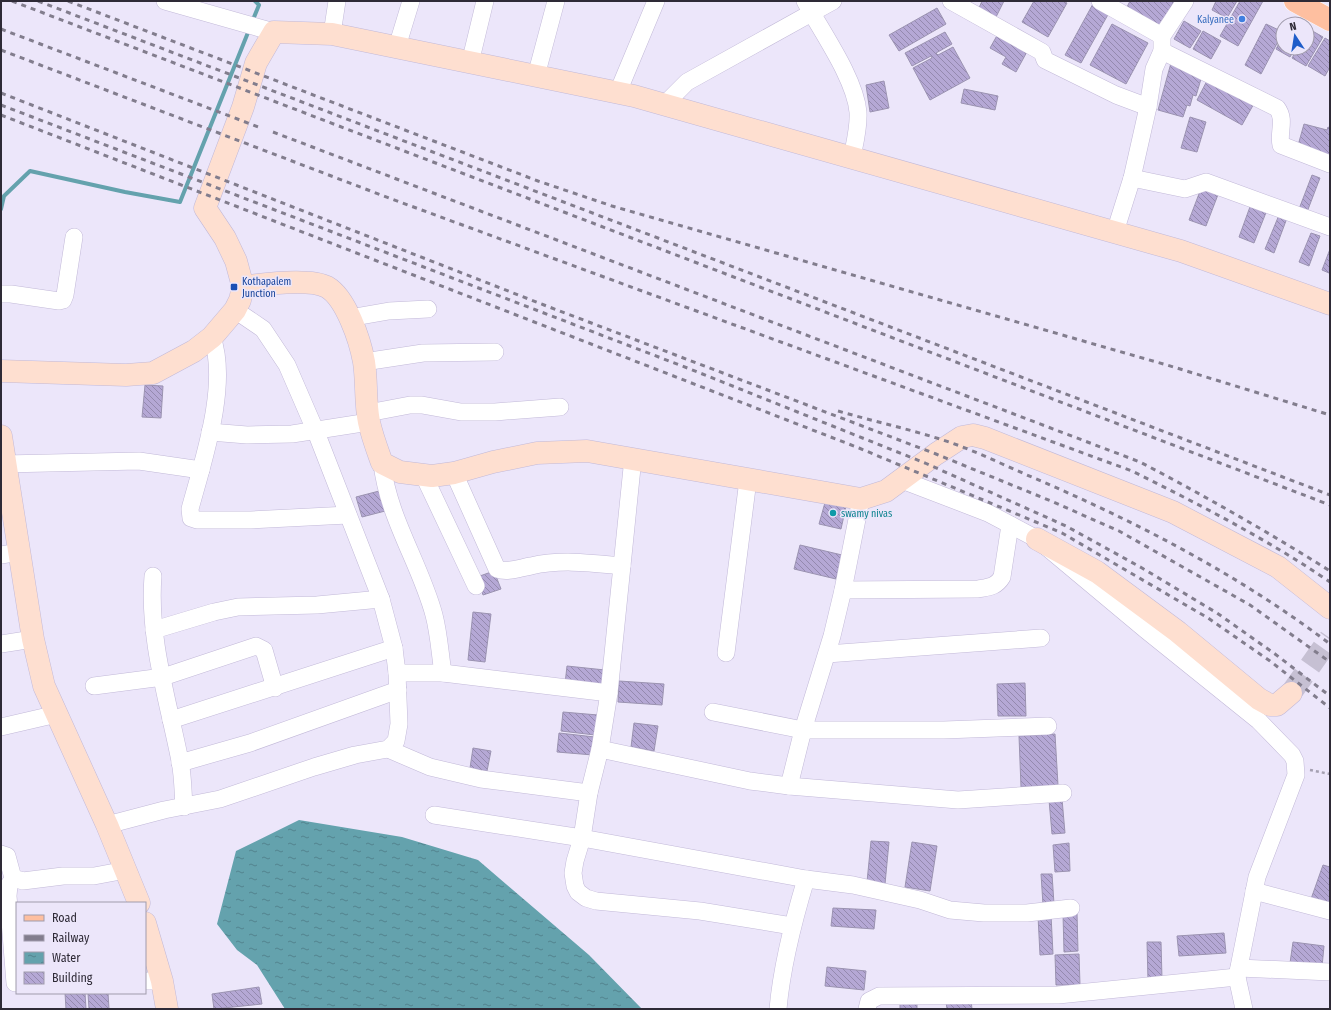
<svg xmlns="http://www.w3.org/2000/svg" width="1331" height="1010" font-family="'Fira Sans Condensed',sans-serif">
	<defs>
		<pattern id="water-ripples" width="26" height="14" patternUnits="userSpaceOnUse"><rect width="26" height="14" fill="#64a2ad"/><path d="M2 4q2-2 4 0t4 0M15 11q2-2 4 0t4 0" fill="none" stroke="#53848e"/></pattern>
		<pattern id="building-back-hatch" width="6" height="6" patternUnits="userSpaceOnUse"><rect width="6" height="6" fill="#b5a8d5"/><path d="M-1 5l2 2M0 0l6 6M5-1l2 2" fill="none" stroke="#9489ae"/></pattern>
	</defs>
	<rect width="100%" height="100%" fill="#ece6fa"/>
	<path fill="url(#water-ripples)" d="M 299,820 L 402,837 L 478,860 L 589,955 L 642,1009 L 285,1009 L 257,965 L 237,950 L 217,924 L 236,851 Z"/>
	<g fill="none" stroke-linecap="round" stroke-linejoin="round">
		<g stroke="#64a2ad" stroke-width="4">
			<path d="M 252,22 L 259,5 L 255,1"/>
			<path d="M 1,209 L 4,196 L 30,171 L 125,192 L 180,202 L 249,30"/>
		</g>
	</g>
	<g fill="url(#building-back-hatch)" stroke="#9b93b1">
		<path d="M 982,1 L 1004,1 L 996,17 L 979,8 Z"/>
		<path d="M 1034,1 L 1063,1 L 1067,3 L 1048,37 L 1022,22 Z"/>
		<path d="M 1130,1 L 1174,1 L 1160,26 L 1127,7 Z"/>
		<path d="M 1216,1 L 1237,1 L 1227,18 L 1212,10 Z"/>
		<path d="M 1240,1 L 1263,1 L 1238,46 L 1220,36 Z"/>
		<path d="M 1094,2 L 1110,11 L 1081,63 L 1065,55 Z"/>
		<path d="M 937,8 L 946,24 L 899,51 L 889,35 Z"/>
		<path d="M 1184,21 L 1201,31 L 1190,48 L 1174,39 Z"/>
		<path d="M 1112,24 L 1148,43 L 1126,84 L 1090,65 Z"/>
		<path d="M 1266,24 L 1283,32 L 1261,74 L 1245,65 Z"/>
		<path d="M 1309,29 L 1323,37 L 1306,66 L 1292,58 L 1298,48 L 1307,48 L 1307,32 Z"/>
		<path d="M 1203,31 L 1221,41 L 1211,59 L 1193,49 Z"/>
		<path d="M 945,32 L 952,44 L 936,53 L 938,55 L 953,47 L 970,78 L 930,100 L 913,68 L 932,58 L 931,56 L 912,66 L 905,53 Z"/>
		<path d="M 999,32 L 1029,48 L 1016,72 L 1002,64 L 1006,57 L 990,48 Z"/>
		<path d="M 1283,36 L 1283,48 L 1295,48 L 1290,57 L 1276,49 Z"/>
		<path d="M 1325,38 L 1330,41 L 1330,67 L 1325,76 L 1308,66 Z"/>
		<path d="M 1171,63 L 1203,72 L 1196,96 L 1193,95 L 1190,106 L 1187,105 L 1183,117 L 1158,110 Z"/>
		<path d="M 1210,75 L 1256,100 L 1242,125 L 1197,100 Z"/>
		<path d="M 884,81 L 889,108 L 870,112 L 866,85 Z"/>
		<path d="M 964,89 L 998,96 L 995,110 L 961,103 Z"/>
		<path d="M 1190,117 L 1206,122 L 1197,152 L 1181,148 Z"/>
		<path d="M 1304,124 L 1327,130 L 1328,127 L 1330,128 L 1330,159 L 1297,149 Z"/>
		<path d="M 1312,175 L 1320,178 L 1307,212 L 1299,209 Z"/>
		<path d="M 1202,186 L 1219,192 L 1206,226 L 1189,220 Z"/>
		<path d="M 1251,204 L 1267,210 L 1254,243 L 1239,237 Z"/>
		<path d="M 1279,215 L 1287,218 L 1274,253 L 1265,249 Z"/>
		<path d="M 1311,233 L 1320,236 L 1309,266 L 1299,262 Z"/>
		<path d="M 1330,249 L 1330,269 L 1329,273 L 1322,270 Z"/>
		<path d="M 145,385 L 163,386 L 161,418 L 142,417 Z"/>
		<path d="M 383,490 L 389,510 L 362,517 L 356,497 Z"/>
		<path d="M 826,499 L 847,502 L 841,529 L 819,524 Z"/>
		<path d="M 800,545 L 842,555 L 836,579 L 794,569 Z"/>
		<path d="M 494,571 L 501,589 L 483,595 L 477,577 Z"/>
		<path d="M 473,612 L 491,614 L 485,662 L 468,660 Z"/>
		<path d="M 567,666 L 605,670 L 603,688 L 565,684 Z"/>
		<path d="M 619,681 L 664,684 L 662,705 L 618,702 Z"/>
		<path d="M 1025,683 L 1026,716 L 998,716 L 997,684 Z"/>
		<path d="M 563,712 L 598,715 L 595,735 L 561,731 Z"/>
		<path d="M 634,723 L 658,726 L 654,751 L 631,747 Z"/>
		<path d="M 559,733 L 595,737 L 593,755 L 557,752 Z"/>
		<path d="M 1055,734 L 1058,785 L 1021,787 L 1019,736 Z"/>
		<path d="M 473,748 L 491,751 L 487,771 L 470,768 Z"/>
		<path d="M 1062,799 L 1065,833 L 1052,834 L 1049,800 Z"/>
		<path d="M 871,841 L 889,842 L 885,884 L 867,882 Z"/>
		<path d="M 912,842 L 937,846 L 930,891 L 905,887 Z"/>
		<path d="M 1069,843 L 1070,871 L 1055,872 L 1053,845 Z"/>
		<path d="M 1323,865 L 1330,867 L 1330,903 L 1311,899 Z"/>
		<path d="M 1041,874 L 1052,874 L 1054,904 L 1043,905 Z"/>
		<path d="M 833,908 L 876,910 L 874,929 L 831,926 Z"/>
		<path d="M 1077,913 L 1078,951 L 1064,952 L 1063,914 Z"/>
		<path d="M 1051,915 L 1053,954 L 1040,955 L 1038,916 Z"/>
		<path d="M 1224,933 L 1226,953 L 1179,956 L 1177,936 Z"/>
		<path d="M 1147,942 L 1161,942 L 1162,979 L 1148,980 Z"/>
		<path d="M 1293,942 L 1324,946 L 1322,967 L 1290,963 Z"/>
		<path d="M 1079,954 L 1080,985 L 1056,985 L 1055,955 Z"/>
		<path d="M 827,967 L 866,971 L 864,990 L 825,986 Z"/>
		<path d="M 259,987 L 262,1004 L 214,1009 L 212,994 Z"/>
		<path d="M 65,993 L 85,993 L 86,1009 L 66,1009 Z"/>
		<path d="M 88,993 L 108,993 L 109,1009 L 89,1009 Z"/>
		<rect x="900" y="999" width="17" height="10"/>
		<path d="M 971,1000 L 972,1009 L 947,1009 L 946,1002 Z"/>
	</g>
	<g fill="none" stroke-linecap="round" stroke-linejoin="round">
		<path stroke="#c6c0d3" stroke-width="22" stroke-dasharray="22 11" stroke-linecap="butt" d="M 1291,693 L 1330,638"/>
		<g stroke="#c2b9d8" stroke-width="18">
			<g id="street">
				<path d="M 165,1 L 274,32"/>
				<path d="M 805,1 C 821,31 855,78 858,112 C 859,127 855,142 852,157"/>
				<path d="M 951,1 L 1042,52 L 1045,60 L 1116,95 L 1148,107 L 1132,178 L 1115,232"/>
				<path d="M 1100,1 L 1162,36"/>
				<path d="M 332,34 L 337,1"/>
				<path d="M 397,47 L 411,1"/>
				<path d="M 1162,51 L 1277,108 C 1286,120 1278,132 1281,145 L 1330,164"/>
				<path d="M 470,63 L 485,1"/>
				<path d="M 536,76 L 556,1"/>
				<path d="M 618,92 L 656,1"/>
				<path d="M 665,104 L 687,82 L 833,1"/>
				<path d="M 1148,107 L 1154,69 L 1162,51 L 1162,36 L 1185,1"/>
				<path d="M 1132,178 L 1185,189 L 1206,182 L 1330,227"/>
				<path d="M 1,294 L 11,294 L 59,301 L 63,300 L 65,295 L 74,237"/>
				<path d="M 349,318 L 389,311 L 428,309"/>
				<path d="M 212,337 C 229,385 203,461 190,509 L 191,518 L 197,520 L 251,520 L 348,515"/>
				<path d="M 364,362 L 423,353 L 495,352"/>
				<path d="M 368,413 L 410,405 L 422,405 L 461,412 L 495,412 L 560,407"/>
				<path d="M 210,432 L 247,435 L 292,434 L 369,422"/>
				<path d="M 633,458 L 609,693 L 600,749 L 589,793 L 582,838 L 575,861 L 573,873 L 575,886 L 578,892 L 586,898 L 596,901 L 700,911 L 792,926"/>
				<path d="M 382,463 C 388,518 420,563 434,615 C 439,634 440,654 443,673"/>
				<path d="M 4,464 L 139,461 L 201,470"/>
				<path d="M 454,473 L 497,569 C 508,573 519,568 531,566 C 561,559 591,563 622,566"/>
				<path d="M 424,476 L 476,586"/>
				<path d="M 902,480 L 988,513 L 1037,539 L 1146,630 L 1259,721 L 1292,755 L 1295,761 L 1296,775 L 1257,877 L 1237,977 L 1244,1009"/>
				<path d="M 1,555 L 19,552"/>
				<path d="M 153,576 C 148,638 168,700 180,761 C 183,776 183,792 184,807"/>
				<path d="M 843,590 L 978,589 C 989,587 996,587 1002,577 L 1010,525"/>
				<path d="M 154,630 L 214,612 L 238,607 L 317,605 L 381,599"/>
				<path d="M 1,644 L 33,639"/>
				<path d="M 726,653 L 748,480"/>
				<path d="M 827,654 L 1041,638"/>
				<path d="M 397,673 L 443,673 L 609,693"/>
				<path d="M 94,686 L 163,677 L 256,646 L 264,650 L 275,688"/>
				<path d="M 713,712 L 803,730 L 944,730 L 1048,726"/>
				<path d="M 171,720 L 394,648"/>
				<path d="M 1,727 L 57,714"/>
				<path d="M 388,749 L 430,767 L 481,779 L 589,793"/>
				<path d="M 600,749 L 750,781 L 789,786 L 958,800 L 1063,793"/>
				<path d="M 180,763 L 250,743 L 398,690"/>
				<path d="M 789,786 L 803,730 L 832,636 L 843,590 L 861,499"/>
				<path d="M 434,815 L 582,838 L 806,879 L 853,885 L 920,900 L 950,910 L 984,913 L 1027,913 L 1071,908"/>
				<path d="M 107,825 L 164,810 L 220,799 L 314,767 L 355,755 L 388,749 L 396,741 L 399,724 L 397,673 L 394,648 L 381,599 L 316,432 L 287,365 L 263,329 L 235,310"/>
				<path d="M 1,854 L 7,856 L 13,878 L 23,881 L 63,876 L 94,876 L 126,870"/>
				<path d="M 13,879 L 9,885 L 8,896 L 15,983"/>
				<path d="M 1254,891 L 1330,911"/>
				<path d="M 1239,968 L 1330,972"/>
				<path d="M 145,981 L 162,981"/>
				<path d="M 778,1009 C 782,964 793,922 806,879"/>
				<path d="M 867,1009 L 869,1001 L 879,996 L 1058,995 L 1237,977"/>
			</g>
		</g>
		<g stroke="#c2b9d8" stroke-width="23">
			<g id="secondary">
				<path d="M 243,287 C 263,284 310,278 327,287 C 346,298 360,340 364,362 C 367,381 365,402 369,422 C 372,436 377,449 382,463 L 400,472 L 432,476 L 454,473 L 493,462 L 537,453 L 587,451 L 861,499 L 886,491 L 936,454 L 962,437 L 973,435 L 985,438 L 1173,512 L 1278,567 L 1330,608"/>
				<path d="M 1,371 L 126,375 L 153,373 L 194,351 L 212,337 L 235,310 L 240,300 L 243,287 L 236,261 L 225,238 L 205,208 L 243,107 L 256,63 L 274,32 L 332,34 L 634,96 L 1181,251 L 1330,304"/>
				<path d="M 1,436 L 33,639 L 44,686 L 107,825 L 139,903"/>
				<path d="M 1037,539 L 1097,572 L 1178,632 L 1259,699 L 1270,705 L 1277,705 L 1291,693"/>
				<path d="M 145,923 L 162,981 L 167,1009"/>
			</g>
		</g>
		<g stroke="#fff" stroke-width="23">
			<path id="primary" d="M 1295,1 L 1330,20"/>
		</g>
		<path stroke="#a5a0b1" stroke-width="2.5" stroke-dasharray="3 3" stroke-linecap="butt" d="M 1310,770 L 1330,774"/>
		<use href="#street" stroke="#fff" stroke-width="17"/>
		<use href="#secondary" stroke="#fedfd0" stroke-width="22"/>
		<use href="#primary" stroke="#febfa0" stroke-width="22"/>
		<g stroke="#827d8d" stroke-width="3" stroke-dasharray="5 5" stroke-linecap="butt">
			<path d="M 12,1 L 1330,505"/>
			<path d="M 38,1 L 1330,495"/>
			<path d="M 68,1 L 538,181 L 612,206 L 1167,365 L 1330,415"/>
			<path d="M 1,29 L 261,128"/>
			<path d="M 1,50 L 389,198 L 1132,471 C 1200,505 1267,539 1330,582"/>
			<path d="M 1,93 L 544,305 L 936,454 L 1051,501 L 1119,531 L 1250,605 L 1330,662"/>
			<path d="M 1,105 L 690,369 L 925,463 L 1066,526 L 1142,568 L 1217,613 L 1275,654 L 1330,696"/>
			<path d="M 1,115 L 859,448 L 1062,533 L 1208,618 L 1270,661 L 1330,708"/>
			<path d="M 273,132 L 1140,462 C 1205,496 1268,532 1330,571"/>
			<path d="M 838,411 C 876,422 914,430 952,443 C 977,452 1002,464 1027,475 C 1133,520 1238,574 1330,644"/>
		</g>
	</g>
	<circle fill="#3f7fe0" stroke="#ece6fa" stroke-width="1.5" cx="1242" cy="19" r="4"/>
	<rect fill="#1a4fb4" stroke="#ece6fa" stroke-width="1.5" x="230" y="283" width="8" height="8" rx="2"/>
	<circle fill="#0f9aa8" stroke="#ece6fa" stroke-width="1.5" cx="833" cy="513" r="4"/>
	<g text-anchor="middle" stroke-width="3" stroke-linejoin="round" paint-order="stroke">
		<g font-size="10" fill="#366cbe" stroke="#ece6fa" text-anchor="end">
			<text x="1234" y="23">Kalyanee</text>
		</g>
		<g font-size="10" fill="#164399" stroke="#ece6fa" text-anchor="start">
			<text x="242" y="285">Kothapalem<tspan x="242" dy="12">Junction</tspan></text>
		</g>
		<g font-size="10" fill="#0d838f" stroke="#ece6fa" text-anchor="start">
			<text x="841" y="517">swamy nivas</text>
		</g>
	</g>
	<rect width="1331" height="1010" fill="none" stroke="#2e2a36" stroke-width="4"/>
	<rect x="16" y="902" width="130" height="92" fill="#ece6fa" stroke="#a09bac"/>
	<rect x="24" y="915" width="20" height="6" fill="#febfa0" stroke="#a09bac"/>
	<text x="52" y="922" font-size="12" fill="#2e2a36">Road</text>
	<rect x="24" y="935" width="20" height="6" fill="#827d8d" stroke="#a09bac"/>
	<text x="52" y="942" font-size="12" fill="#2e2a36">Railway</text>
	<rect x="24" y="952" width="20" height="12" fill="url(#water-ripples)" stroke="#a09bac"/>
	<text x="52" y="962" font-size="12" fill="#2e2a36">Water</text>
	<rect x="24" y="972" width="20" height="12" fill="url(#building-back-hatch)" stroke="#a09bac"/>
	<text x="52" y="982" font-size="12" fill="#2e2a36">Building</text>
	<g transform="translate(1295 36) rotate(348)"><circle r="19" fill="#ece6fa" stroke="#a09bac"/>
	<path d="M0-3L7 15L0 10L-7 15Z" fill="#1f5dc9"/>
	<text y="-6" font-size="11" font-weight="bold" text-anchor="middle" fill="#2e2a36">N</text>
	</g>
</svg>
